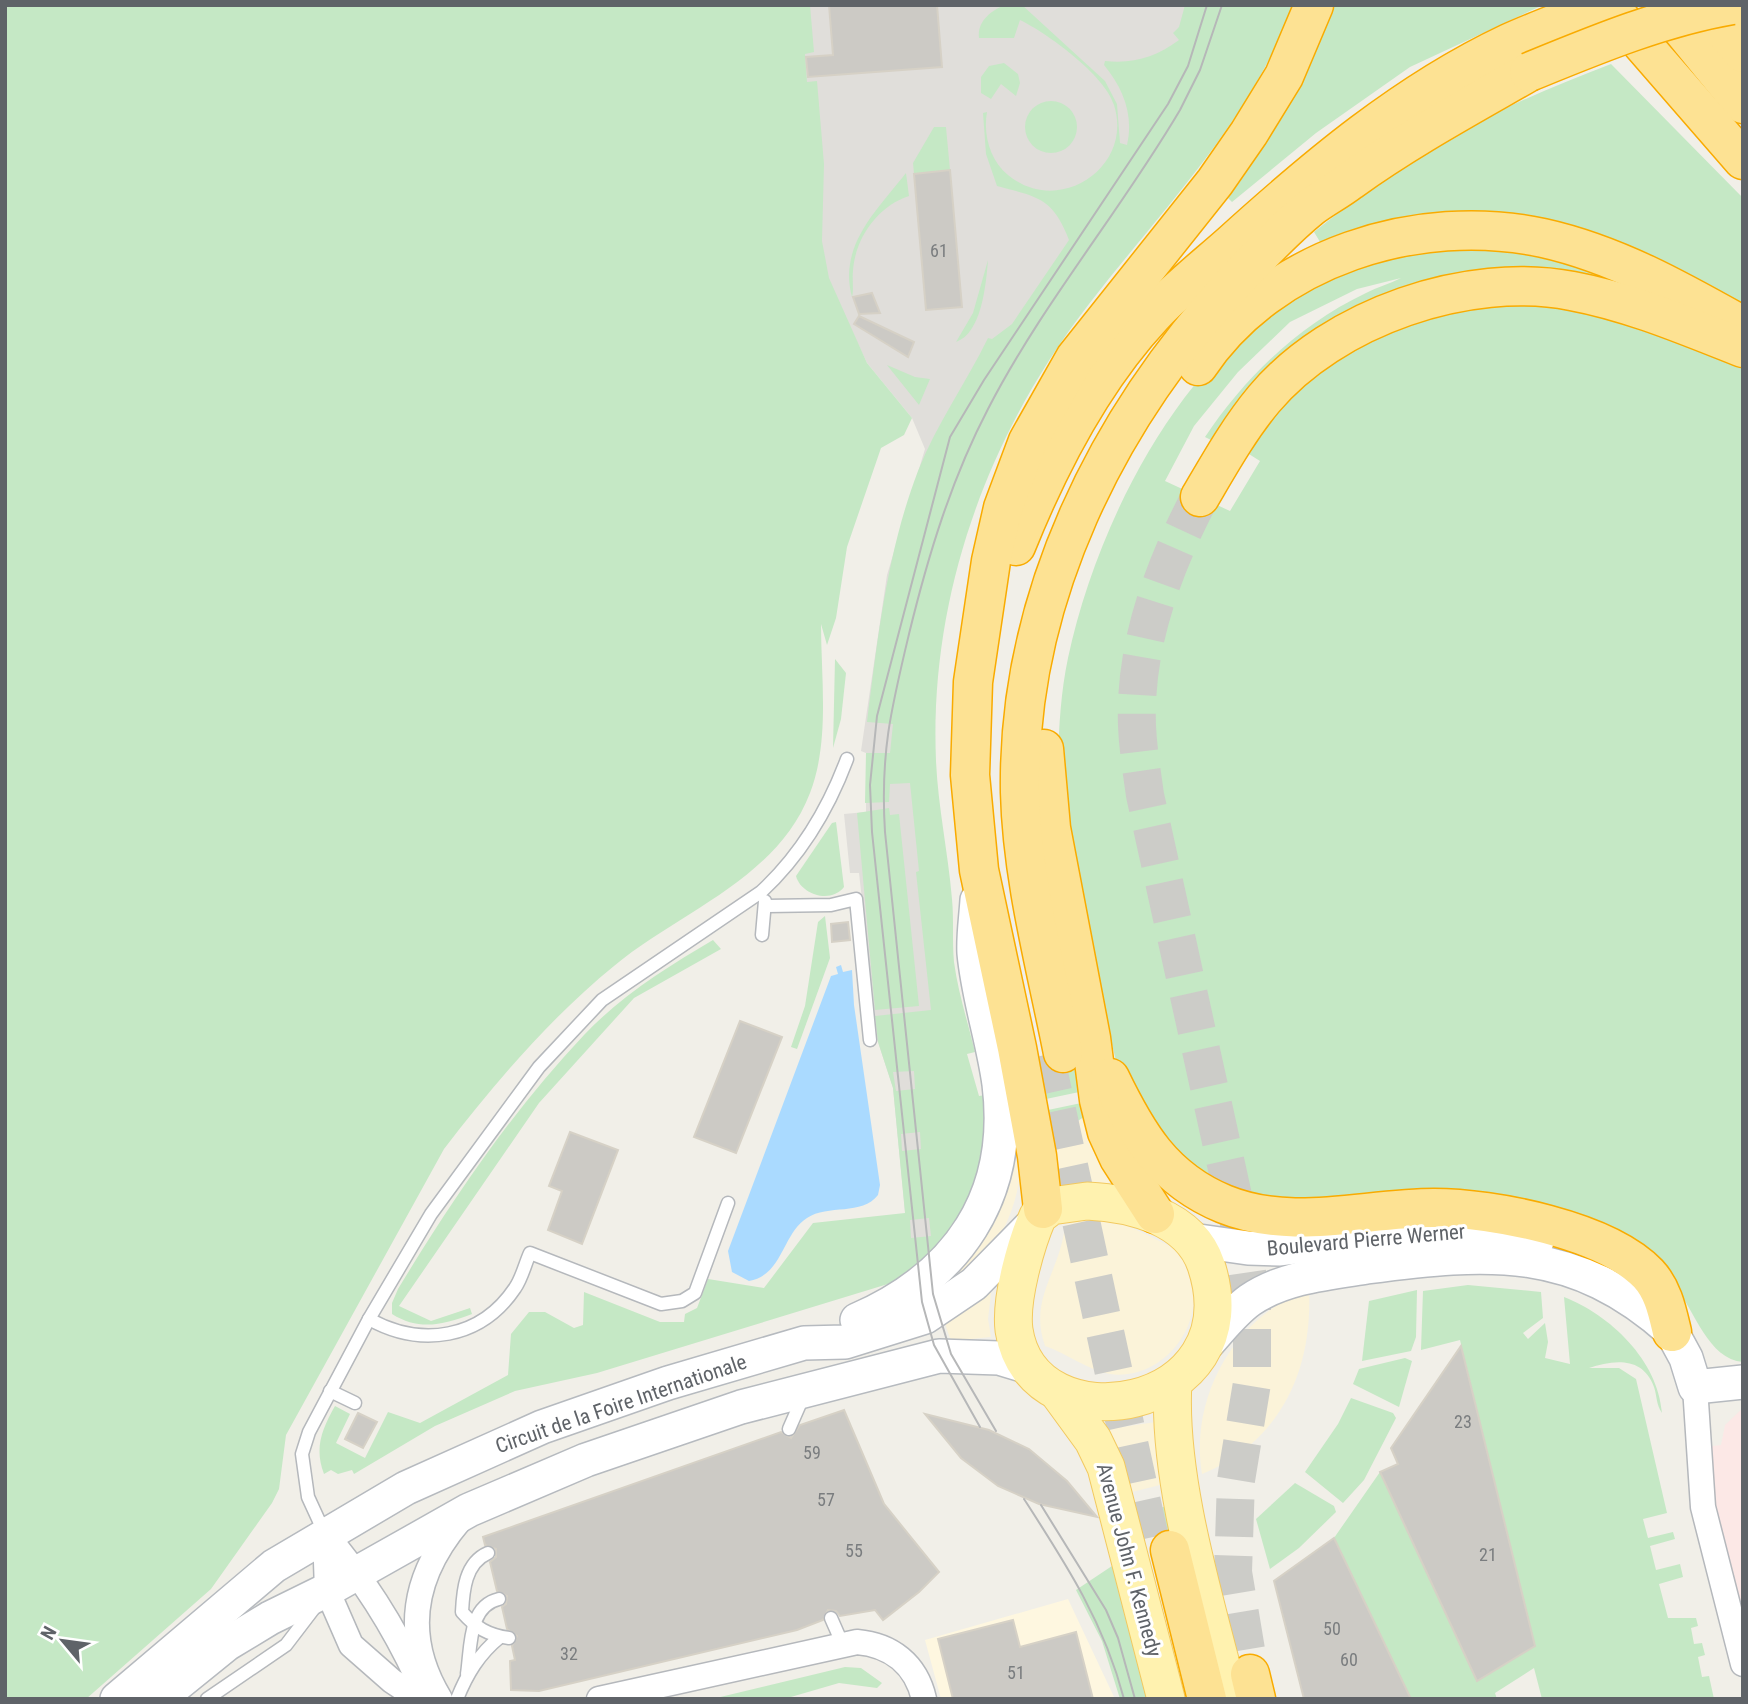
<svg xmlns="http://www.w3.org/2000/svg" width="1748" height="1704" font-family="'Roboto Condensed',sans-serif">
	<rect width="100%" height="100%" fill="#f1efe8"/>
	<path fill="#fef7e0" d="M 1068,1599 L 1115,1699 L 941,1699 L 925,1640 Z"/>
	<path fill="#e0deda" d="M 798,5 L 1245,5 L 1038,351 L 939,582 L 930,902 L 934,1237 L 911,1273 L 893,1088 L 878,1042 L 859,873 L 850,873 L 844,814 L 866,812 L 866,753 L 861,751 L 887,575 L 925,449 L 912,418 L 867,363 L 843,312 L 820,290 Z"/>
	<path fill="#fce8e6" d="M 1743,1408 L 1743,1664 L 1698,1448 L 1721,1445 L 1725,1425 Z"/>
	<g fill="#c5e8c5" fill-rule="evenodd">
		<path d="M 5,5 L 810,5 L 814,52 L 805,54 L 807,82 L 817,81 L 824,164 L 822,241 L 829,278 L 867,363 L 912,418 L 904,435 L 881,448 L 847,547 L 836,618 L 827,645 L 821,624 C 821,679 830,741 810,793 C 777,879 681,911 614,966 C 550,1018 494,1084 444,1149 L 286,1435 L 279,1489 L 272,1503 L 211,1589 L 86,1699 L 5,1699 Z"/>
		<path d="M 1005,5 L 1022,5 L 1105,81 L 1117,104 L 1120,143 L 1127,145 C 1134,115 1123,88 1104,65 L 1105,61 C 1134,64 1156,57 1179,40 L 1173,33 L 1179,27 L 1185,5 L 1293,5 C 1250,122 1163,208 1089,304 C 988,434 929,596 936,761 C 938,807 948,852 952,899 C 954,920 952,941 954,962 C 958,992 968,1023 975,1052 L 967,1054 L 979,1096 L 985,1095 C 988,1150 974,1212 934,1252 C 924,1262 912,1271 901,1280 L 597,1373 L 515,1391 L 435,1426 L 354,1474 L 352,1470 L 338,1474 L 331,1470 L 324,1474 C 314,1448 322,1429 335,1406 L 350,1414 L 336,1443 L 365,1458 L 388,1412 L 420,1423 L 508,1375 L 511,1334 L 529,1312 L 545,1312 L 574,1328 L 583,1325 L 584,1292 L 660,1322 L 684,1322 L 685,1314 L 697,1308 L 708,1279 L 764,1288 L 813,1223 L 905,1213 L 893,1088 L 878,1042 L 875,1016 L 931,1010 L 916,872 L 919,871 L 910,783 L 890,784 L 889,802 L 865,803 L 866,753 L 890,753 L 893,724 L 867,722 C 878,636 887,552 918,471 C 937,423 966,383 988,338 L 992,339 L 1012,324 L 1069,240 C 1053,198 1038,197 997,186 L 986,154 L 983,113 L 987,112 C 983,135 990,160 1008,175 C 1058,217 1134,168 1114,105 C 1105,75 1047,33 1020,20 L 1014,38 L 979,38 C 977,22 990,11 1005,5 ZM 914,1071 L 915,1089 L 896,1091 L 893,1072 ZM 920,1132 L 921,1149 L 902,1151 L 901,1134 ZM 929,1218 L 931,1236 L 911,1238 L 910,1220 Z"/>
		<path d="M 1331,5 L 1543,5 L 1410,67 L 1316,133 L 1232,202 L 1228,198 C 1273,136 1308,78 1331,5 Z"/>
		<path d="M 1004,63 L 1018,74 L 1020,83 L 1016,96 L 1001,84 L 991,99 L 981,93 L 981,77 L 989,66 Z"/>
		<path d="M 1611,64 L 1743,198 L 1743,316 L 1570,238 L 1325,250 L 1314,232 C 1352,202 1390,173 1431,148 C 1487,113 1550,88 1611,64 Z"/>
		<circle cx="1051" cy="127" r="26"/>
		<path d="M 934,127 L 946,127 L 950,170 L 914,174 L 913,163 Z"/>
		<path d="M 906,173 L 909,196 C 878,206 855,238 853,271 C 852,279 854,290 852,297 C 838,246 877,210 906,173 Z"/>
		<path d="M 1476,248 C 1540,254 1579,267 1639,289 L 1427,287 L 1215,442 L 1205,437 C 1246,376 1299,325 1366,293 C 1377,287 1390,284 1401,278 L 1357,289 L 1290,322 L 1238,372 L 1194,426 L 1165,481 L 1230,511 L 1260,461 L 1241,449 L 1323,365 L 1404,320 L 1492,300 L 1595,308 L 1743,363 L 1743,1362 C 1708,1359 1695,1311 1676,1288 C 1665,1275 1648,1264 1635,1253 L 1250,1201 L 1173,1157 L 1116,1061 L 1106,1019 L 1058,759 C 1059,725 1061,691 1068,658 C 1095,531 1172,374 1284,302 C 1295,294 1310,290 1322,284 C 1381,257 1413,251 1476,248 Z"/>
		<path d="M 988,260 C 986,284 982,333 956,342 L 973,313 Z"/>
		<path d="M 887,365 L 915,377 L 930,379 L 919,405 Z"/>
		<path d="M 835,659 L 846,673 L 841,719 L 833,748 Z"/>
		<path d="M 889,808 L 890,815 L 899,814 L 919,1006 L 875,1010 L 857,813 Z"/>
		<path d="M 836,822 L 844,887 C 831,904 801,895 796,876 L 832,823 Z"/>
		<path d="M 825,916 L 830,958 L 797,1049 L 791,1047 L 805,1006 L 818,922 Z"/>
		<path d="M 713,940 L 721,949 L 634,998 L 539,1103 L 399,1306 L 431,1321 L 470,1308 L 472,1314 C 443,1325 419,1331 392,1314 L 392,1303 L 398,1289 C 452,1200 512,1111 584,1035 C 621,996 667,967 713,940 Z"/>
		<path d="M 1080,1069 L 1084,1091 L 1046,1099 L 1041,1077 Z"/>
		<path d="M 1086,1102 L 1084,1117 L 1071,1125 L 1057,1122 L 1048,1110 Z"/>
		<path d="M 1468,1285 L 1541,1292 L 1543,1318 L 1523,1333 L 1528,1339 L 1545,1323 L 1548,1342 L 1545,1358 L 1570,1364 L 1564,1297 C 1610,1315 1658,1360 1662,1413 C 1656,1404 1657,1396 1654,1387 C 1643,1356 1613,1360 1589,1368 L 1619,1368 L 1636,1379 L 1667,1513 L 1643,1519 L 1648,1538 L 1673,1532 L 1675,1539 L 1650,1546 L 1656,1570 L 1680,1564 L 1683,1577 L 1659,1584 L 1668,1618 L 1696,1618 L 1698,1626 L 1691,1628 L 1694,1644 L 1702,1643 L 1705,1655 L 1698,1657 L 1702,1677 L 1709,1676 L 1714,1699 L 1542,1699 L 1534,1668 L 1495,1693 L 1497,1699 L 1411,1699 L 1334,1538 L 1380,1472 L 1477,1681 L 1535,1646 L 1460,1340 L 1421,1350 L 1423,1291 Z"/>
		<path d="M 1417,1290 L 1416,1337 L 1411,1351 L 1362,1361 L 1369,1301 Z"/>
		<path d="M 1405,1358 L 1412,1361 L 1399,1407 L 1353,1384 L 1359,1369 Z"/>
		<path d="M 1351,1398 L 1393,1413 L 1396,1418 L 1364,1480 L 1343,1503 L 1305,1472 L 1338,1424 Z"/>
		<path d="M 1295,1483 L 1334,1506 L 1336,1512 L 1299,1548 L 1270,1569 L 1256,1519 Z"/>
		<path d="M 1172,1505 L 1177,1529 L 1139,1537 L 1133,1514 Z"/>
		<path d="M 1112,1566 L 1124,1579 L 1150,1699 L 1120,1699 L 1102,1641 L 1076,1590 Z"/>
		<path d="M 845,1667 L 861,1668 L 882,1683 L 877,1688 L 839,1683 L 784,1699 L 712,1699 Z"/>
	</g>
	<g fill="#fbf3d9">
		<path d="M 1048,1110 L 1051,1117 L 1063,1125 L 1078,1122 L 1084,1117 L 1111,1179 L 1108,1184 L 1065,1187 L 1061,1183 L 1045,1111 Z"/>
		<path d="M 1014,1159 L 1020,1164 C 1021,1191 1007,1230 990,1250 C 979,1263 960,1274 947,1284 L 982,1240 Z"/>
		<path d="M 1088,1219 L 1120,1222 L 1184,1253 C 1190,1270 1195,1287 1193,1306 C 1189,1346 1150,1380 1110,1374 C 1088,1370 1066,1353 1045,1346 C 1028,1298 1061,1271 1065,1225 Z"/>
		<path d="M 992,1286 L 988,1319 L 991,1337 L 951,1341 L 943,1318 Z"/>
		<path d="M 1309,1289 C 1313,1371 1280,1442 1202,1474 C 1189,1397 1235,1316 1309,1289 Z"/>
		<path d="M 1156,1422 L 1168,1483 L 1128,1493 L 1109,1429 Z"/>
	</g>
	<path fill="#aadaff" d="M 841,965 L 843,972 L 852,970 L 854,1005 L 880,1185 L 878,1195 C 862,1216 828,1204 807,1218 C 782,1234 783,1275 749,1281 L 732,1272 L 728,1251 L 831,976 L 838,974 L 836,967 Z"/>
	<g fill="#cccac5" stroke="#d6d1c6" stroke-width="2">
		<path d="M 829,5 L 937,5 L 942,67 L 808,77 L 806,57 L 833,55 Z"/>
		<path d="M 950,170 L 962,307 L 926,310 L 914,174 Z"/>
		<path d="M 872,293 L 880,313 L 859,314 L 853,297 Z"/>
		<path d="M 859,316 L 914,342 L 908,357 L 854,324 Z"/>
		<path d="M 848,922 L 850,940 L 832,942 L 831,924 Z"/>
		<path d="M 740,1021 L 782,1037 L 736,1153 L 694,1137 Z"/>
		<path d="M 570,1132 L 618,1150 L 582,1244 L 548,1230 L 562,1191 L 549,1186 Z"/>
		<path d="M 1461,1346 L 1535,1646 L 1477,1681 L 1380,1472 L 1398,1464 L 1391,1448 Z"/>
		<path d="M 844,1410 L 884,1504 L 939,1572 L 919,1592 L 883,1620 L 875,1610 L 840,1616 L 836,1611 L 828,1610 L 823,1620 L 797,1630 L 539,1691 L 511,1690 L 510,1661 L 515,1660 L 512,1646 L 517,1636 L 507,1629 L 502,1607 L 506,1604 L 507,1596 L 497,1591 L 490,1562 L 496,1557 L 496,1549 L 485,1545 L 483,1537 L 781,1432 L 791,1438 L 800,1425 Z"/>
		<path d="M 358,1413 L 377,1422 L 363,1448 L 345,1439 Z"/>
		<path d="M 925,1414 L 989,1430 L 1029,1449 L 1067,1481 L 1097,1517 L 1039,1504 L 998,1486 L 961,1458 Z"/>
		<path d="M 1334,1538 L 1411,1699 L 1304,1699 L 1274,1581 Z"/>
		<path d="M 1013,1620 L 1020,1647 L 1076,1632 L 1093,1699 L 953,1699 L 938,1639 Z"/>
	</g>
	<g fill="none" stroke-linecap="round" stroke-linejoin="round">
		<g stroke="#ccccc8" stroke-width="38" stroke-dasharray="38 19" stroke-linecap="butt">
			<path d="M 1200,497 C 1163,568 1134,645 1137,726 C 1138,749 1142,773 1145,795 L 1242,1237 L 1252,1307 L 1252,1383 L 1236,1480 L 1233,1572 L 1250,1674"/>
			<path d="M 1045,1055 L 1153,1553"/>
		</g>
		<g stroke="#b5b8bc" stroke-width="15">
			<g id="lane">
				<path d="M 767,906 L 831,905 L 856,899 L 870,1040"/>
				<path d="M 762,935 L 765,901"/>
				<path d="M 369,1319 C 421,1348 481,1339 515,1288 C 522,1278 525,1264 530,1253 L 661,1304 L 682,1301 L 695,1293 L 728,1203"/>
				<path d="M 330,1391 L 355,1403"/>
				<path d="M 789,1429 L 803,1397"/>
				<path d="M 325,1534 L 308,1497 L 302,1454 L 309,1432 L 369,1319 L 431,1214 L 539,1067 L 602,1000 L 761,892 C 801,855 828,810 847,759"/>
				<path d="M 488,1553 C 465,1563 463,1591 462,1612 C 476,1628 488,1635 509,1638"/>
				<path d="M 831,1618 L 842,1643"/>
				<path d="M 467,1674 C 471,1648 468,1606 499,1599"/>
				<path d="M 207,1699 L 286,1645 L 315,1607"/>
				<path d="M 457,1699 C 467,1674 479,1654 500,1637"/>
			</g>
		</g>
		<g stroke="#b5b8bc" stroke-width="27">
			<g id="street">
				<path d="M 1695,1387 L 1703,1507 L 1743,1664"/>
				<path d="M 325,1534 L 327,1590 L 351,1645 L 392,1681 L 419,1699"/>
				<path d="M 325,1534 C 364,1579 393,1625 418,1679"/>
				<path d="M 440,1699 C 401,1635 414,1574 460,1520"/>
				<path d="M 599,1699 L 857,1642 C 891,1645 916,1664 924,1699"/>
			</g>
		</g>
		<g stroke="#b6babf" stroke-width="36">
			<g id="secondary">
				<path d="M 1192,1240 L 1248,1248 L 1280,1249 L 1432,1230 L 1469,1230 L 1537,1241"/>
				<path d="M 1660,1310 L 1686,1358 L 1695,1387 L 1743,1382"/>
				<path d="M 857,1320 C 958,1276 1013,1196 999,1084 C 993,1040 978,997 974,953 C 973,936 976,917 977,900"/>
				<path d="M 1205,1346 C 1219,1331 1233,1312 1250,1300 C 1284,1277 1328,1273 1367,1267 C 1489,1251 1574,1244 1672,1332"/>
				<path d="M 117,1699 L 274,1566 L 406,1488 L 542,1427 L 668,1383 L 804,1343 L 845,1342 L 925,1317 L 974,1284 L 1035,1222"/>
				<path d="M 159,1699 L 227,1644 L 270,1618 L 327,1590 L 469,1510 L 586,1460 L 741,1407 L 939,1356 L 999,1358 L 1029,1367"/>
			</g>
		</g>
		<g stroke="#f2c960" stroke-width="39">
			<g id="primary">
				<path d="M 1087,1201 C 1131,1203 1190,1217 1206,1265 C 1255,1412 1032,1451 1014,1330 C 1010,1299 1026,1244 1038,1216 L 1051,1206 Z"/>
				<path d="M 1173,1382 C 1167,1479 1206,1603 1230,1699"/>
				<path d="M 1058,1392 L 1093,1440 L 1106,1467 L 1166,1699"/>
			</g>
		</g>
		<g stroke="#f9ab00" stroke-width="41">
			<g id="highway">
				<path d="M 1662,5 L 1743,104"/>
				<path d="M 1703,5 L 1743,53"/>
				<path d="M 1610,7 L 1743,160"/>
				<path d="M 1198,366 C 1271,257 1418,211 1543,238 C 1615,254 1679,290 1743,326"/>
				<path d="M 1200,497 C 1220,463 1239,429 1264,399 C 1333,317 1468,271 1572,291 C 1631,302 1687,326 1743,348"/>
				<path d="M 1016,546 C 1049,464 1092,380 1153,315 C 1177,289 1205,267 1231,244 C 1316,167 1405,92 1509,43 C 1540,29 1571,18 1602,5"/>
				<path d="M 1044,749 L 1051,828 L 1091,1038 L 1099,1100 L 1107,1132 L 1119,1158 L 1155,1214"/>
				<path d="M 1063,1053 C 1046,967 1022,879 1020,792 C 1017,599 1107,418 1237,279 C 1260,255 1284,229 1310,208 C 1323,198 1337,191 1350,181 C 1407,140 1468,107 1529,72"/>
				<path d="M 1110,1078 C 1137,1134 1163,1179 1224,1204 C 1293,1232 1363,1208 1434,1208 C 1493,1208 1606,1230 1648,1274 C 1663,1290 1667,1311 1672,1332"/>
				<path d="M 1043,1209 L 1037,1156 L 1017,1048 L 979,870 L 970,775 L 973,682 L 991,561 L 1003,508 L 1028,441 L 1075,358 L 1215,182 L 1249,133 L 1284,76 L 1314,5"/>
				<path d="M 1170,1550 L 1207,1699"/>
				<path d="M 1250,1674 L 1256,1699"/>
			</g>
		</g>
		<use href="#lane" stroke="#fff" stroke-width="12"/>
		<use href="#street" stroke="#fff" stroke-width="24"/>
		<use href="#secondary" stroke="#fff" stroke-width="33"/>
		<use href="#primary" stroke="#fff2af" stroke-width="37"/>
		<use href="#highway" stroke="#fde293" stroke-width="38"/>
		<g stroke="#b6b7b8" stroke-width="2">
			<path d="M 980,1427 L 934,1345 L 922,1302 L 872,832 L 870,785 L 877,716 L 950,437 L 984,380 L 1168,104 L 1188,66 L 1207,5"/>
			<path d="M 996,1431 L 951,1354 L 933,1294 L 885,832 C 880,754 891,709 909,634 C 928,556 951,480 988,409 C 1042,304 1120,212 1180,110 L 1200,70 L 1222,5"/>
			<path d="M 1024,1499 C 1066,1564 1104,1622 1124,1699"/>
			<path d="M 1041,1505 L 1106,1610 L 1118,1638 L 1135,1699"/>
		</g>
		<g stroke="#f9ab00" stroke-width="41" stroke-linecap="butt">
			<path id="highway-bridge" d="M 1529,72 C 1595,45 1662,17 1732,5"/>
		</g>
		<use href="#highway-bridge" stroke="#fde293" stroke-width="38"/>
	</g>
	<g text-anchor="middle" stroke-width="6" stroke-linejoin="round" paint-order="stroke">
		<g font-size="18" fill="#7a7d7f">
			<text x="939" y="257">61</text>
			<text x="1463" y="1428">23</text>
			<text x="812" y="1459">59</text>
			<text x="826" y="1506">57</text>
			<text x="854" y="1557">55</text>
			<text x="1488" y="1561">21</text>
			<text x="1332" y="1635">50</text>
			<text x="569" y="1660">32</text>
			<text x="1349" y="1666">60</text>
			<text x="1016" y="1679">51</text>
		</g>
		<g font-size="21" fill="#5f6368" stroke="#fff">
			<text transform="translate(1366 1240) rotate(-5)" y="7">Boulevard Pierre Werner</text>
			<text transform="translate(621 1404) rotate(-19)" y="7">Circuit de la Foire Internationale</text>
			<text transform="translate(1129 1560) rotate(75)" y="7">Avenue John F. Kennedy</text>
		</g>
	</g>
	<rect width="1748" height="1704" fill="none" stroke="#5f6368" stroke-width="14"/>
	<g transform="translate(63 1641) rotate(299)" stroke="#ffffff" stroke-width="5" paint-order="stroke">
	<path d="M0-5L12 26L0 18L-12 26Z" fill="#5f6368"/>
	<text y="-10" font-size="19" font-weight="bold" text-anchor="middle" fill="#5f6368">N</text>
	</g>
</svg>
